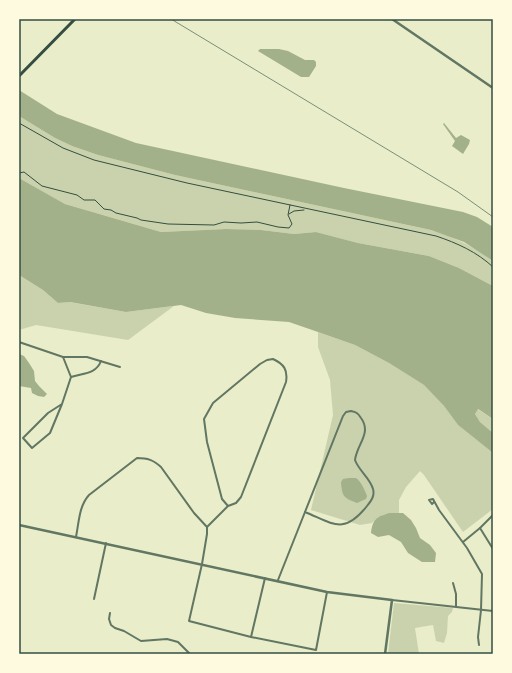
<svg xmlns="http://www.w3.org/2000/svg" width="512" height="673" font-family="'Crimson Pro',serif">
	<rect width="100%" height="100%" fill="#e9edc9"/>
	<g fill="#cad2ad">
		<path d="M 19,116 L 55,138 L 72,146 L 98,155 L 175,175 L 431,230 C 454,237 474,247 493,261 L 493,286 L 459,268 L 429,256 L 358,243 L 316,232 L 294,234 L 261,230 L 226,229 L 161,232 L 65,204 L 19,178 Z"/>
		<path d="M 19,275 L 43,290 L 58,303 L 69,302 L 126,312 L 174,306 L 128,340 L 36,325 L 19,330 Z"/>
		<path d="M 318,332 L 355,345 L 389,363 L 424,385 L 444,406 L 458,425 L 493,453 L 493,509 L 463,532 L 424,475 L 420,471 L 406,487 L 399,500 L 399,513 C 386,513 380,514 372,523 L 360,525 L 311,510 L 333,415 L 330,380 L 318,347 Z"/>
		<path d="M 477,409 L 493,419 L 493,433 L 480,422 L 475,414 Z"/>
		<path d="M 394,603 L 453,608 L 452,612 L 448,616 L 447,633 L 444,643 L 436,641 L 433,625 L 415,628 L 419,654 L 388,654 Z"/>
	</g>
	<g fill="#a3b18a">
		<path d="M 260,49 L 279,49 L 288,51 L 305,60 L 314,60 L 316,62 L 316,66 L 309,77 L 301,77 L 258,51 Z"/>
		<path d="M 19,90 L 57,114 L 136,143 L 344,188 L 463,212 L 477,217 L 493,227 L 493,261 L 464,242 L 431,230 L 175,175 L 98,155 L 72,146 L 55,138 L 19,116 Z"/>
		<path d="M 444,123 L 456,138 L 461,135 L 470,140 L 469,144 L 463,154 L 452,146 L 455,141 L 443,124 Z"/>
		<path d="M 19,178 L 65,204 L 161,232 L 226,229 L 261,230 L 294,234 L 316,232 L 358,243 L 429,256 L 459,268 L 493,286 L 493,419 L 478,409 L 475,414 L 480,422 L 493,433 L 493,453 L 458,425 L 444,406 L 424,385 L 389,363 L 355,345 L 318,332 L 289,322 L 235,318 L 206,313 L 181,305 L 126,312 L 70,302 L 58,303 L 43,290 L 19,275 Z"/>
		<path d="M 19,354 L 24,356 L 29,363 L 34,371 L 35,381 L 39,386 L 47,394 L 44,397 L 38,396 L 32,393 L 31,388 L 19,386 Z"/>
		<path d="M 349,478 C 351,478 353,478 356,478 C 361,481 365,491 367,496 L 366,499 L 357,503 C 344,498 342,497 341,482 L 343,479 Z"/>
		<path d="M 389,513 L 403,513 L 411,520 L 416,528 L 420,538 L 430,545 L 436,553 L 435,562 L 422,562 L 408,553 L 401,542 L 389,535 L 378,537 L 371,533 C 373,519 376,517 389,513 Z"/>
	</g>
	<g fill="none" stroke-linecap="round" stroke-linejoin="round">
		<g stroke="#344e41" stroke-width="1">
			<path d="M 19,123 L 63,148 L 94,160 L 187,183 L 436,236 C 457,243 477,252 493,267"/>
			<path d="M 19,173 L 24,172 L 42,186 L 77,195 L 84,200 L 95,200 L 104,209 L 111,210 L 116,213 L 137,218 L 141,220 L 168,224 L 214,225 L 224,222 L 241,223 L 257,222 L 278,227 L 289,228 L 292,224 L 288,215 L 290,205"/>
			<path d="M 289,214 L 294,211 L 304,210"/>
		</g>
		<g stroke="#617663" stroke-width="2">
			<path d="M 19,342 L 63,357 L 87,357 L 120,367"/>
			<path d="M 71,377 C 84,373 96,374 101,361"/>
			<path d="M 62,404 L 50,433 L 32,448 L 23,438 L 48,413 L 62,404 L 71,377 L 63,357"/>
			<path d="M 351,411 C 356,412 358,413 361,418 C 372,433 357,444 355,460 C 359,471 370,478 373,489 C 375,496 371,501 367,506 C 344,535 334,524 305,512 L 343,416 L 346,412 Z"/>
			<path d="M 434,502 L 432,504 L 429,500 L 433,499 L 439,510 L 467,548 L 482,574 L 481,610 L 478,637 L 479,645"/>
			<path d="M 228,506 L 222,499 L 207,442 L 204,419 L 213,403 L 260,364 L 267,360 L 273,359 C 284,364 288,370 286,382 L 241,497 L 236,503 L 228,506 L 207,527 L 207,534 L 202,564 L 189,621 L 251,637 L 316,650 L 327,592"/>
			<path d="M 493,515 L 480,528 L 493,549"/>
			<path d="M 76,537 C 79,522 79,506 89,495 L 137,458 C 148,458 153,460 161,467 L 194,513 L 207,527"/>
			<path d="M 463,542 L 480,528"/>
			<path d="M 278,580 L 305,512"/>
			<path d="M 453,583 L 456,594 L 456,606"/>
			<path d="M 94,599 L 106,543"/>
			<path d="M 392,600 L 493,611"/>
			<path d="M 110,613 L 109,619 L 111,625 L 115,628 L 124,631 L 141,641 L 167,639 L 178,642 L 190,654"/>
			<path d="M 251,637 L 265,578"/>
		</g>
		<g stroke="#617663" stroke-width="2.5">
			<path d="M 392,19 L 493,88"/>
			<path d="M 19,525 L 327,592 L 392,600 L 385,654"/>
		</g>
		<path stroke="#344e41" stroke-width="3" d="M 19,76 L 75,19"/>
		<path stroke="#7c8e77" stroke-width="1" d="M 171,19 L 458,192 L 493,217"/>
	</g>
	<rect width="512" height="673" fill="none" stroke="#fefae0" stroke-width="40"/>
	<rect x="20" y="20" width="472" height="633" fill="none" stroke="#344e41" stroke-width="1.5"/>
</svg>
